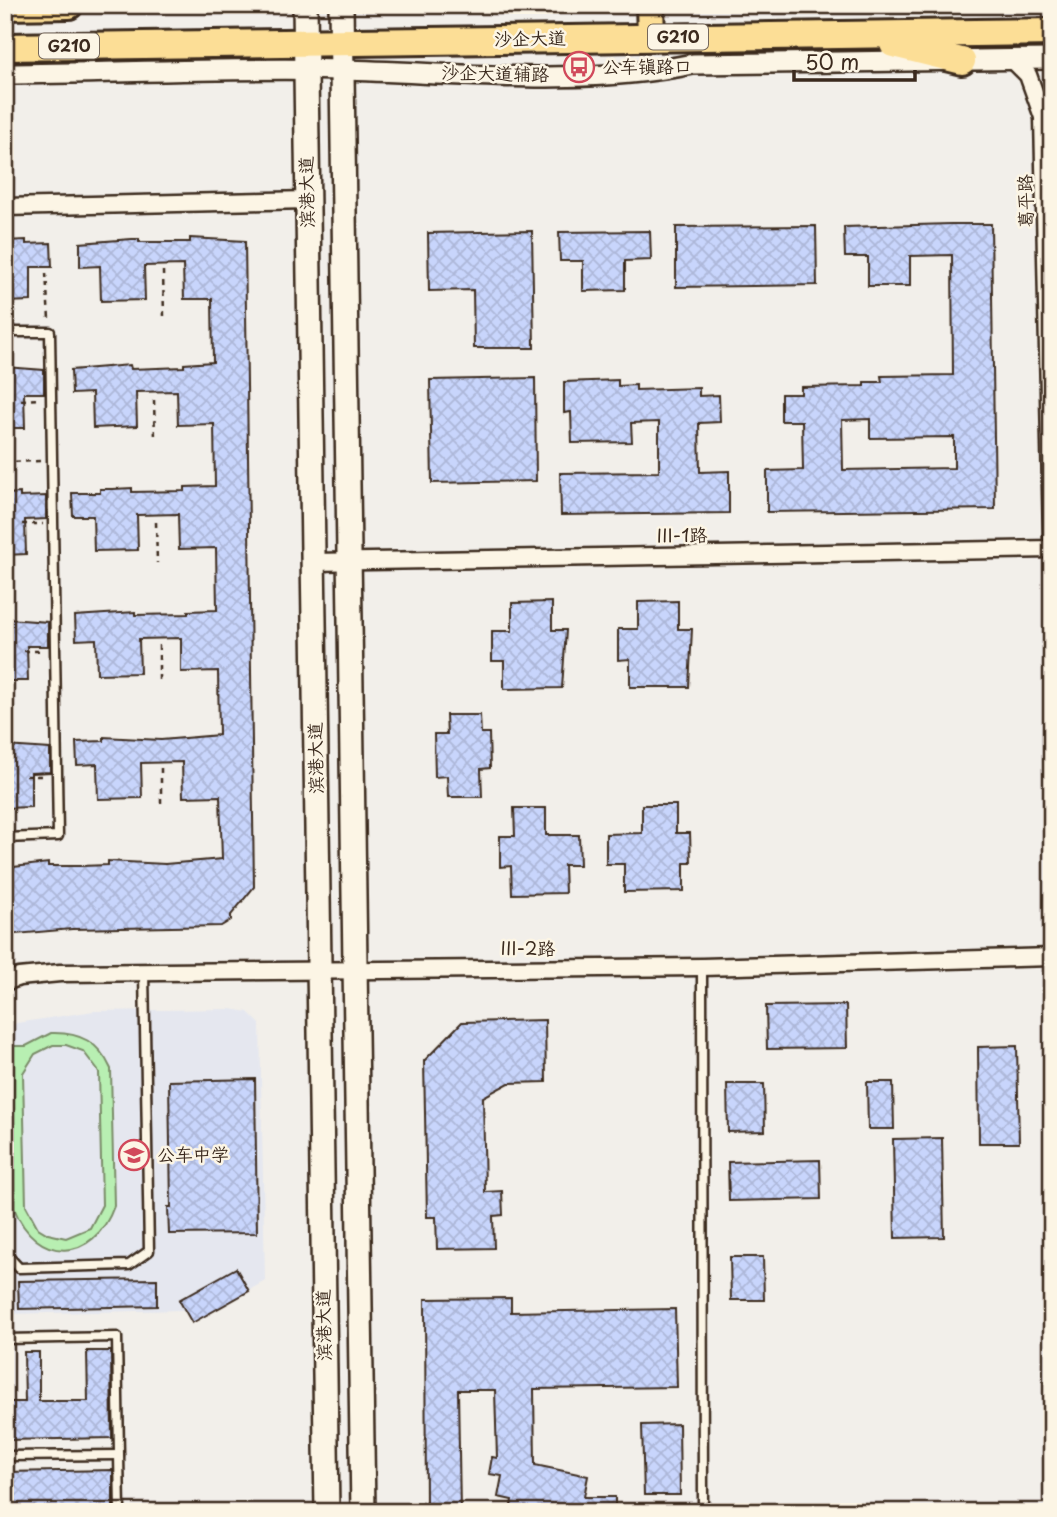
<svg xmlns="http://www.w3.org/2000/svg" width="1057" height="1517" font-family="'Playpen Sans','LXGW WenKai TC',sans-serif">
	<defs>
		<pattern id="building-cross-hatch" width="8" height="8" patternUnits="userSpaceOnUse" patternTransform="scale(1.75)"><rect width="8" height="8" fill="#c8d5fc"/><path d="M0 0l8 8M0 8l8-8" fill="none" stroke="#adb7d8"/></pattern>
	</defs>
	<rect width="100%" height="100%" fill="#f2efea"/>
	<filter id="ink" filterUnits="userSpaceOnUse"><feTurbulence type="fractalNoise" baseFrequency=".0143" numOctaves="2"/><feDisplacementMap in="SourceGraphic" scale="14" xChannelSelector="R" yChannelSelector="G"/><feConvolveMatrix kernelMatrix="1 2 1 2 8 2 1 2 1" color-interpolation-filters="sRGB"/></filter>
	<g filter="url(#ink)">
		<path fill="#e5e7ef" d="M 231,1009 L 248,1012 L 260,1024 L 265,1281 L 192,1323 L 184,1310 L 5,1314 L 5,1029 L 17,1023 L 94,1011 Z"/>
		<path fill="#b8efb2" stroke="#7a8c68" stroke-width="2" fill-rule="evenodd" d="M 51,1033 C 80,1032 99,1042 111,1069 L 114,1206 C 94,1263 36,1265 14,1208 L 11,1046 L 26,1046 ZM 53,1045 L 66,1045 L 83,1051 L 99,1072 L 102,1205 L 90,1228 L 66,1238 L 48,1234 L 38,1228 L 26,1206 L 23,1073 L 35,1054 Z"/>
		<path fill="#f2efea" d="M 5,5 L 49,8 L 26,32 L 5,66 Z"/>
		<g fill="url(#building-cross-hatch)" stroke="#3b2a1e" stroke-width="2" fill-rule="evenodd">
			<path d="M 951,224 L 991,224 L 995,509 L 767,512 L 767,471 L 803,470 L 802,421 L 781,421 L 781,394 L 801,394 L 801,387 L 864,386 L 864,382 L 882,382 L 881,376 L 953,375 L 952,255 L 910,256 L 910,286 L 868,286 L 868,257 L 845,257 L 844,227 ZM 870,419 L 870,438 L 954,437 L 954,468 L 843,470 L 842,420 Z"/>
			<path d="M 816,226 L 817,285 L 676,287 L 676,227 Z"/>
			<path d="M 532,231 L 534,348 L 474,348 L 473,290 L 429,291 L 428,233 Z"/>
			<path d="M 650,231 L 651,260 L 625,261 L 625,290 L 583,291 L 583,261 L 560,261 L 559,232 Z"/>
			<path d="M 190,238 L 245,241 L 254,887 L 231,915 L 231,920 L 221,926 L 72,929 L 5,935 L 5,868 L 48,863 L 48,866 L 81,866 L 108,865 L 108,861 L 165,864 L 222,859 L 220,796 L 183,797 L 182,762 L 141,763 L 142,798 L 98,799 L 97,764 L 77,765 L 76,742 L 104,741 L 104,737 L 161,740 L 219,735 L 218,671 L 181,672 L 181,638 L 139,639 L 140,673 L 97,674 L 96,639 L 76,640 L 75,616 L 135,612 L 135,615 L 188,614 L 188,611 L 217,610 L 216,548 L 179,549 L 178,514 L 137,515 L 138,550 L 94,551 L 93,516 L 73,516 L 72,493 L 100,493 L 100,489 L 113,489 L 132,488 L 132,492 L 185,491 L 185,487 L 215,486 L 214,424 L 178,425 L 177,391 L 136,392 L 137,426 L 93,428 L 92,393 L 72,394 L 71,370 L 130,365 L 131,369 L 184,367 L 184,364 L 213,362 L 212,299 L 184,299 L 183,265 L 144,266 L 145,300 L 101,301 L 100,266 L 80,267 L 80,243 L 132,239 L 139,239 L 139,242 L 190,242 Z"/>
			<path d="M 26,240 L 26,244 L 51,243 L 52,267 L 31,267 L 31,301 L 5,302 L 5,241 Z"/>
			<path d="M 5,367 L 44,370 L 44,393 L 24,393 L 25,428 L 5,428 Z"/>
			<path d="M 535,378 L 536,481 L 432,483 L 430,380 Z"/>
			<path d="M 618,380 L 618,386 L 636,385 L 636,390 L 699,388 L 699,396 L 719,395 L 720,422 L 699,423 L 700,472 L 729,471 L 729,513 L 561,515 L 560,473 L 659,472 L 659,422 L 631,423 L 632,442 L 572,443 L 571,412 L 564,413 L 564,382 Z"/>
			<path d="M 20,493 L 20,497 L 46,496 L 46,519 L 25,520 L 26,554 L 5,555 L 7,494 Z"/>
			<path d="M 678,601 L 678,629 L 692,629 L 689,687 L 630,687 L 630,659 L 618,660 L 618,629 L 638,629 L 638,602 Z"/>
			<path d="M 552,602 L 552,630 L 566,630 L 562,688 L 504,689 L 504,661 L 492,661 L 492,631 L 512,631 L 512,603 Z"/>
			<path d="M 8,619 L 48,622 L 48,646 L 27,646 L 28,681 L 5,681 L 5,630 L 9,630 Z"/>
			<path d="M 446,715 L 480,715 L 481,733 L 489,733 L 490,768 L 481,769 L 482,797 L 448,797 L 447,776 L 435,777 L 434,734 L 447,734 Z"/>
			<path d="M 5,746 L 50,749 L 50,772 L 31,773 L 31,807 L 5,808 Z"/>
			<path d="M 642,805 L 676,805 L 676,833 L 690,833 L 691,863 L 684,863 L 684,891 L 624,892 L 624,864 L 606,864 L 606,834 L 642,833 Z"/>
			<path d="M 514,808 L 546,808 L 546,835 L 579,835 L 580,865 L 564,865 L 565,893 L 512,894 L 511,866 L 500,867 L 500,836 L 515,836 Z"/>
			<path d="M 846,1005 L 847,1048 L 767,1049 L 766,1006 Z"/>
			<path d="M 545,1020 L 546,1082 L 509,1083 L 483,1097 L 485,1192 L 502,1191 L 503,1215 L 493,1216 L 494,1248 L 437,1249 L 436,1217 L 427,1217 L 424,1061 L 462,1022 Z"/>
			<path d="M 1017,1046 L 1019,1143 L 979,1143 L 978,1047 Z"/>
			<path d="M 255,1079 L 257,1233 L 169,1234 L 168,1207 L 171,1207 L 169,1081 Z"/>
			<path d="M 867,1082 L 893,1082 L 894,1129 L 868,1129 Z"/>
			<path d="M 727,1084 L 764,1084 L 765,1131 L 728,1132 Z"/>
			<path d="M 942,1138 L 944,1237 L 895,1238 L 893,1139 Z"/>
			<path d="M 820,1160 L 821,1199 L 729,1201 L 728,1162 Z"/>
			<path d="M 730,1257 L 763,1257 L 764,1300 L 731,1300 Z"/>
			<path d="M 236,1268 L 249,1291 L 192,1323 L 179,1300 Z"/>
			<path d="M 157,1279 L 157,1306 L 19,1309 L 18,1281 Z"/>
			<path d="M 511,1298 L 511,1312 L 675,1309 L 677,1387 L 534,1389 L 535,1465 L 588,1476 L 584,1497 L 615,1497 L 615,1512 L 510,1512 L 512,1500 L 498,1497 L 502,1476 L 489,1474 L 492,1457 L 497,1458 L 495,1390 L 458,1390 L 460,1512 L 426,1512 L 425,1299 Z"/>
			<path d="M 87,1351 L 111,1351 L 112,1438 L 5,1440 L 5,1402 L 25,1402 L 24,1352 L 39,1352 L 39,1401 L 88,1401 Z"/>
			<path d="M 679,1424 L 680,1495 L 644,1495 L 642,1425 Z"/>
			<path d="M 113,1470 L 113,1511 L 5,1512 L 5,1472 Z"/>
		</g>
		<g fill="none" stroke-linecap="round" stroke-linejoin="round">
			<g stroke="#3b2a1e" stroke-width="13">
				<g id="service">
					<path d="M 5,332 L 50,332 L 58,836 L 5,838"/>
					<path d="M 702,967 L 703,1512"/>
					<path d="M 5,1253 L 19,1268 L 129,1265 L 149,1251 L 144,972"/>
					<path d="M 5,1339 L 117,1337 L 120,1512"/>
					<path d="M 5,1456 L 119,1455"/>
				</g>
			</g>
			<g stroke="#3b2a1e" stroke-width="21">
				<g id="minor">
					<path d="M 1013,60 L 1028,75 L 1043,117 L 1052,537"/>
					<path d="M 1043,117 L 1052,95"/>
					<path d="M 5,207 L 307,200"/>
					<path d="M 313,562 L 1052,549"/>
					<path d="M 5,982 L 19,977 L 60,973 L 702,967 L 1052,957"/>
				</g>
			</g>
			<g stroke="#3b2a1e" stroke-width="24">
				<path id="tertiary" d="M 5,74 C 118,73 232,67 344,70 C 459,73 579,87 693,64 L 1052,59"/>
			</g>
			<g stroke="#3b2a1e" stroke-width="28">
				<g id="secondary">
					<path d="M 305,5 L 327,1512"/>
					<path d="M 341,5 L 363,1512"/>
				</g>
			</g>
			<g stroke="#3b2a1e" stroke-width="32">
				<g id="trunk">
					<path d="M 650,5 L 651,37"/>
					<path d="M 5,6 L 69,5"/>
					<path d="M 893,44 L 962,61"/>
					<path d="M 5,47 L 1052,32"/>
				</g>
			</g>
			<g stroke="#3b2a1e" stroke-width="2.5" stroke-dasharray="5 5" stroke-linecap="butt">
				<path d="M 163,271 L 164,317"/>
				<path d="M 46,273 L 49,319"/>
				<path d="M 21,400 L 39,399"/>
				<path d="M 154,400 L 155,439"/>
				<path d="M 5,462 L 42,461"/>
				<path d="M 156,522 L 157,563"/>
				<path d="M 22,524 L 43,524"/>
				<path d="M 159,645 L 159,680"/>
				<path d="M 24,651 L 42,651"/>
				<path d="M 161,768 L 161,808"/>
				<path d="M 26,776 L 44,776"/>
			</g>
			<use href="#service" stroke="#fcf5e5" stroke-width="8"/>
			<use href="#minor" stroke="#fcf5e5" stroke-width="16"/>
			<use href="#tertiary" stroke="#fcf5e5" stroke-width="19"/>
			<use href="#secondary" stroke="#fcf5e5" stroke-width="23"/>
			<use href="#trunk" stroke="#fcde96" stroke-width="26"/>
		</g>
	</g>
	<defs>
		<g id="bus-ring" transform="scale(1.575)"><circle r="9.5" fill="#fcf5e5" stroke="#d1495b" stroke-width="1.5"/><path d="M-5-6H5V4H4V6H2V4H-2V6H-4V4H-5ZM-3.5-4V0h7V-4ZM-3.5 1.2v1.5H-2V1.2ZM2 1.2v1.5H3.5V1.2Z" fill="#d1495b"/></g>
		<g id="school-ring" transform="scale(1.575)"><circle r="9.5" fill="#fcf5e5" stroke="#d1495b" stroke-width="1.5"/><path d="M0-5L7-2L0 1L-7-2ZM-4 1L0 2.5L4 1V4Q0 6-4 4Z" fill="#d1495b"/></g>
	</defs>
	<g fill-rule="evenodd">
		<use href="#bus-ring" x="579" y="67"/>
		<use href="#school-ring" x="134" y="1155"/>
	</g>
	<g text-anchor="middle" stroke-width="5" stroke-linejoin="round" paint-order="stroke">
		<g fill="#fcf5e5" stroke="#75675a" stroke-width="2">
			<rect x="648" y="24.5" width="60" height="25" rx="5"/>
			<rect x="39" y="33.5" width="60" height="25" rx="5"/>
		</g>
		<g font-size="16" font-weight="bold" fill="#3b2a1e">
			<text x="678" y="43">G210</text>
			<text x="69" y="52">G210</text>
		</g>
		<g font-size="18" fill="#3b2a1e" stroke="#fcf5e5">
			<text transform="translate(530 39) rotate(-1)" y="6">沙企大道</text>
			<text transform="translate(495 74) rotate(1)" y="6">沙企大道辅路</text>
			<text transform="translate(307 192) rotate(-91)" y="6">滨港大道</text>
			<text transform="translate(1026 201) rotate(-91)" y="6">葛平路</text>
			<text transform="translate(682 536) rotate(-1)" y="6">III-1路</text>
			<text transform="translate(316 758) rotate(-91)" y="6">滨港大道</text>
			<text x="528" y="955">III-2路</text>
			<text transform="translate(324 1325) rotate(-91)" y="6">滨港大道</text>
		</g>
		<g font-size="18" fill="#3b2a1e" stroke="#fcf5e5" text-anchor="start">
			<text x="602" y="73">公车镇路口</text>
			<text x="157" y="1161">公车中学</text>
		</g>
	</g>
	<rect width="1057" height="1517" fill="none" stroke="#fcf5e5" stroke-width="28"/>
	<rect x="14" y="14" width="1029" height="1489" fill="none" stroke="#3b2a1e" stroke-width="2.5" filter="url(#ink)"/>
	<path d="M794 70v10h121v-10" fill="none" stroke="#3b2a1e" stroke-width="3.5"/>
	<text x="805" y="70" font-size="21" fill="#3b2a1e" stroke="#fcf5e5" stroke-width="5" paint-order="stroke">50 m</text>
</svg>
